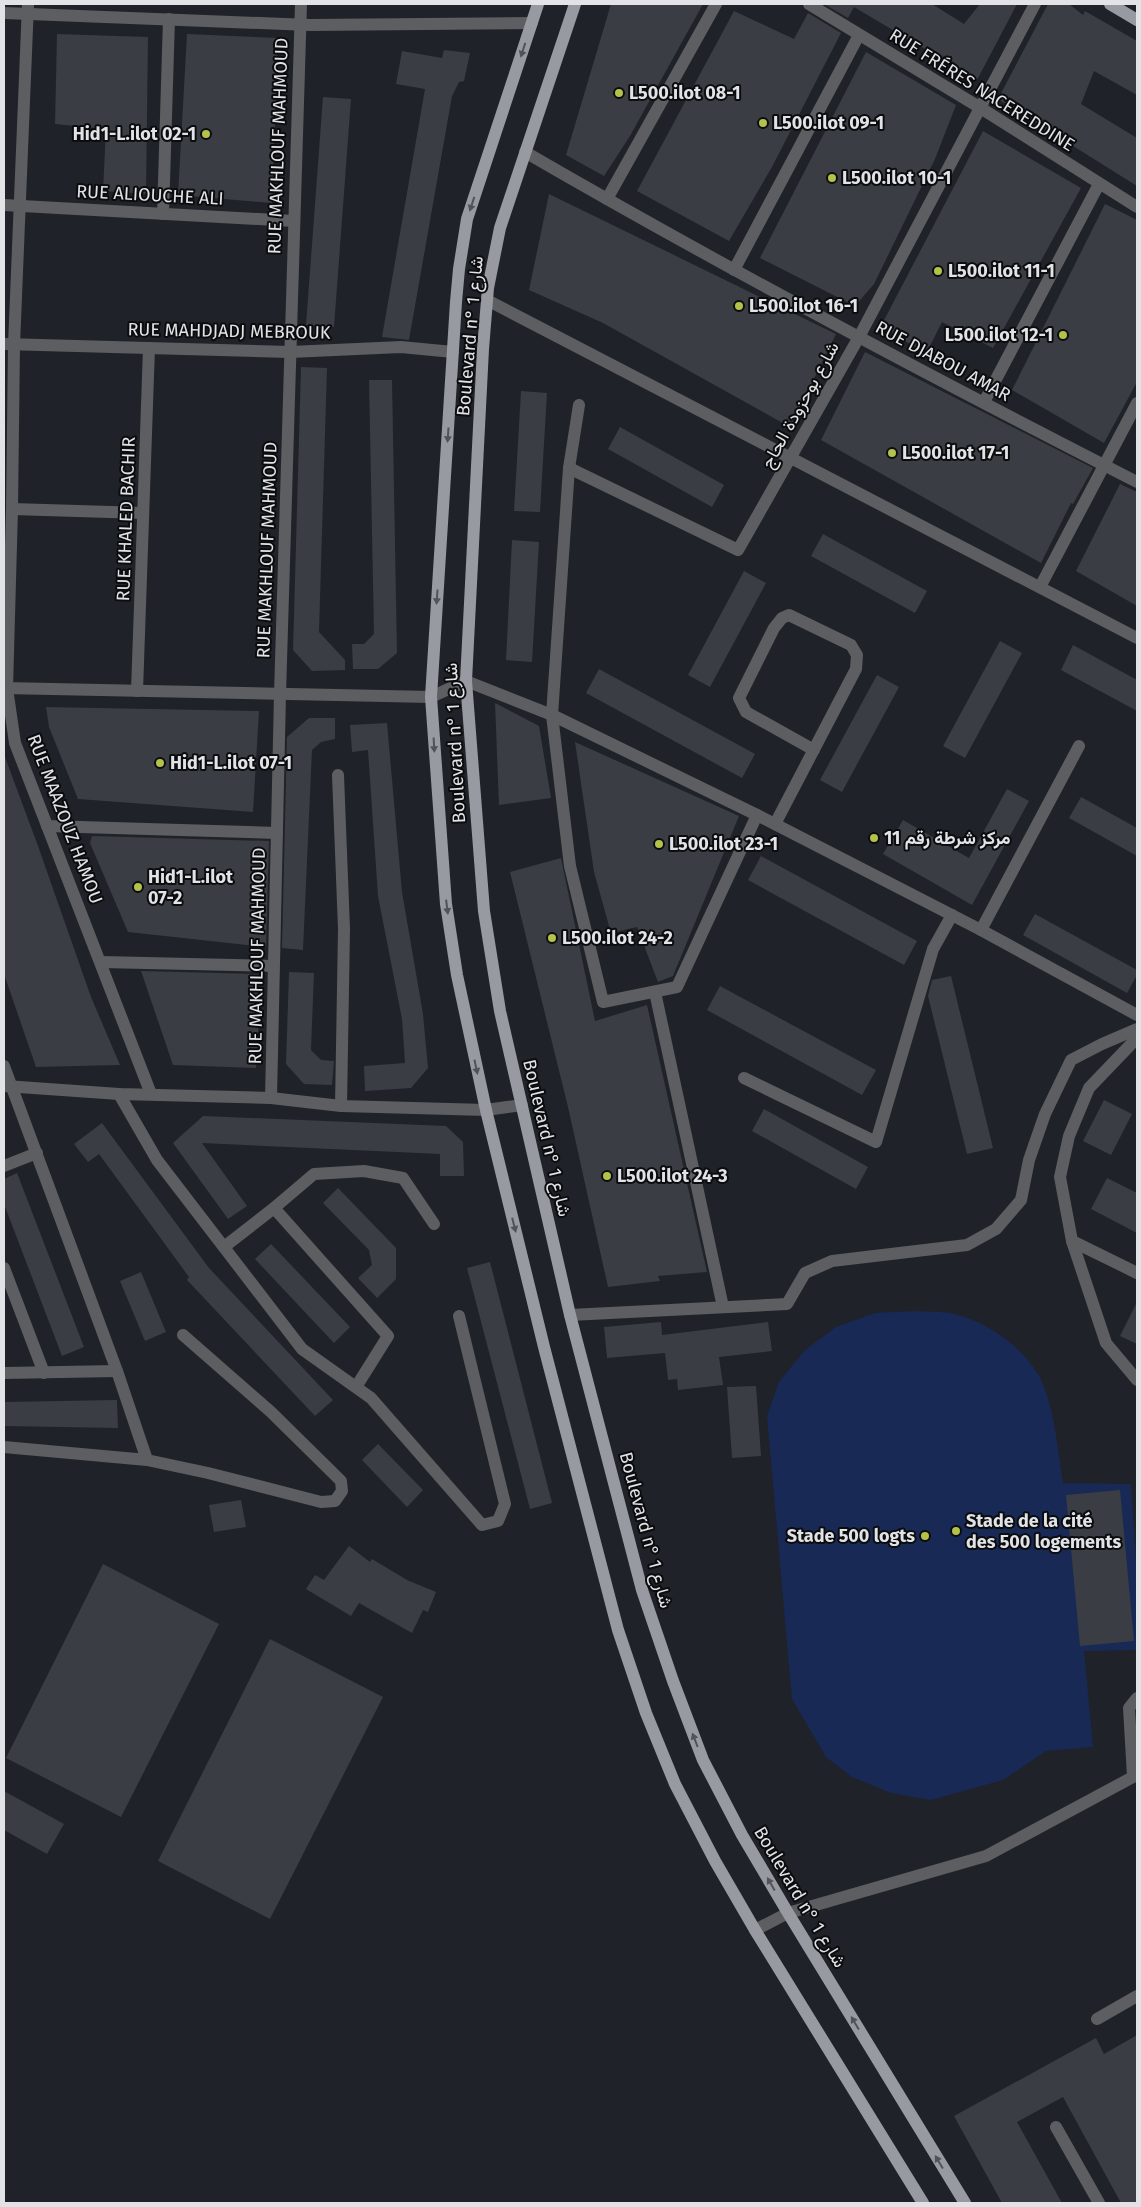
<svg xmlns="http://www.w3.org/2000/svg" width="1141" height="2207" font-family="'Fira Sans',Vazirmatn,sans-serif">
	<rect width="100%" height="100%" fill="#1f2228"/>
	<path fill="#182955" d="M 913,1311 C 926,1312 942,1311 955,1314 C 987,1322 1023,1347 1039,1376 C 1054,1403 1058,1452 1063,1483 L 1131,1484 L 1137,1577 L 1137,1650 L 1084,1651 L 1093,1747 L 1046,1751 L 1003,1780 L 931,1800 L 891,1793 L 852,1777 L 826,1757 L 792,1699 L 767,1416 L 779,1382 L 805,1350 L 836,1327 L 875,1313 Z"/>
	<g fill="#3a3d43">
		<path d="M 611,4 L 703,4 L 630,136 L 604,176 L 566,155 Z"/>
		<path d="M 824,4 L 932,4 L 964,24 L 980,4 L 1017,4 L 977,80 L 854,7 L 848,18 Z"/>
		<path d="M 1048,4 L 1069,4 L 1083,15 L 1085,11 L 1137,41 L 1137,95 L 1094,71 L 1081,104 L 1137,138 L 1137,186 L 998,99 Z"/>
		<path d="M 734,11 L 794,39 L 808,13 L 841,33 L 772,167 L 729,241 L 637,191 Z"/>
		<path d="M 57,34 L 148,37 L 146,194 L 103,191 L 106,129 L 55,124 Z"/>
		<path d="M 187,34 L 278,38 L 272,203 L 178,195 Z"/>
		<path d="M 444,50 L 470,53 L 464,81 L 459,82 L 452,96 L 409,340 L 382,337 L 425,89 L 396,84 L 402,51 L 442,58 Z"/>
		<path d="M 866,52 L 956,105 L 935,159 L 874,284 L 855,306 L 760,258 Z"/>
		<path d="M 323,97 L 351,99 L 334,327 L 306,325 Z"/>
		<path d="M 983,131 L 1081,188 L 993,348 L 942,322 L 926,354 L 881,326 Z"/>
		<path d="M 549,194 L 836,334 L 790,427 L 603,323 L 529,290 Z"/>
		<path d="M 1105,204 L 1137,220 L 1137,382 L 1104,443 L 1012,390 Z"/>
		<path d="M 865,352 L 1093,468 L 1073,504 L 1071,503 L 1041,563 L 821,440 Z"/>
		<path d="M 301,367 L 327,368 L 319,632 L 345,660 L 345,670 L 312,671 L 293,650 Z"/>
		<path d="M 369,380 L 392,380 L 397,653 L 378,669 L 353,669 L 352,644 L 364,644 L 374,634 Z"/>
		<path d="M 521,391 L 547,393 L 540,512 L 514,511 Z"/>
		<path d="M 620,427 L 724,485 L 712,507 L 608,449 Z"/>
		<path d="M 1120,484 L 1137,492 L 1137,606 L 1076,571 Z"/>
		<path d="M 823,534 L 927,591 L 915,613 L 811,556 Z"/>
		<path d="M 512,540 L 539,542 L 532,662 L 506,660 Z"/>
		<path d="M 744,571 L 766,583 L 710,687 L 688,675 Z"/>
		<path d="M 1000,641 L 1022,653 L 965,758 L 943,746 Z"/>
		<path d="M 1073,645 L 1137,680 L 1137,711 L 1061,670 Z"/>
		<path d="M 599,669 L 755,754 L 742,778 L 586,693 Z"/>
		<path d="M 877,675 L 899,687 L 842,792 L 820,780 Z"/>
		<path d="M 495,703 L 539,726 L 551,798 L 499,805 Z"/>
		<path d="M 46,707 L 259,711 L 253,812 L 78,799 L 49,727 Z"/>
		<path d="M 309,718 L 335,718 L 335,739 L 321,742 L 312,750 L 303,950 L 282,948 L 287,737 Z"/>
		<path d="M 387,723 L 402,892 L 423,1014 L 428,1068 L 411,1088 L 365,1091 L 364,1066 L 405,1063 L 402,1019 L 378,896 L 368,750 L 352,752 L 350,725 Z"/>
		<path d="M 575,742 L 739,816 L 673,976 L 658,982 L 637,927 L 611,933 L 594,872 Z"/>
		<path d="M 4,757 L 5,757 L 38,846 L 91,997 L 120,1065 L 36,1067 L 4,974 Z"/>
		<path d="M 1007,789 L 1029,801 L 972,905 L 883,854 L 903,820 L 969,858 Z"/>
		<path d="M 1081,797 L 1137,828 L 1137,856 L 1069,818 Z"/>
		<path d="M 92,836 L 269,841 L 266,947 L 128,932 L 90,843 Z"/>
		<path d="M 761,856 L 917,941 L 904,965 L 748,880 Z"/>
		<path d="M 561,858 L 595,1021 L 647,1005 L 707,1272 L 658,1276 L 660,1281 L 608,1287 L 568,1107 L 510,872 Z"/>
		<path d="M 1035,914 L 1137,970 L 1137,975 L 1127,993 L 1023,935 Z"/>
		<path d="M 141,971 L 258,974 L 259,1019 L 256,1068 L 173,1065 Z"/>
		<path d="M 289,972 L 314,973 L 311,1050 L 321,1060 L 334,1061 L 332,1085 L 304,1084 L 286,1064 Z"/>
		<path d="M 951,976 L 993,1148 L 967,1154 L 928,996 L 932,980 Z"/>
		<path d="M 720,986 L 876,1070 L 862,1095 L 707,1010 Z"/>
		<path d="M 1104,1100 L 1132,1114 L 1111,1155 L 1083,1141 Z"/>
		<path d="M 764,1109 L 868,1167 L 856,1189 L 752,1131 Z"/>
		<path d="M 203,1116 L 446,1126 L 463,1142 L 464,1176 L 440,1176 L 440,1154 L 202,1143 L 247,1206 L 228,1219 L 173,1143 Z"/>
		<path d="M 102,1123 L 209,1268 L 333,1400 L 315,1416 L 187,1280 L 189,1277 L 99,1154 L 88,1162 L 74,1144 Z"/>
		<path d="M 17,1173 L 84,1347 L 62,1356 L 4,1204 L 4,1179 Z"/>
		<path d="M 1107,1178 L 1137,1193 L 1137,1233 L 1091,1209 Z"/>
		<path d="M 338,1188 L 396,1248 L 396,1279 L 377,1298 L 358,1278 L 372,1265 L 369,1250 L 323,1203 Z"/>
		<path d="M 271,1244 L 350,1327 L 334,1343 L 255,1259 Z"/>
		<path d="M 490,1262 L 552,1503 L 530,1509 L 467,1268 Z"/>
		<path d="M 141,1272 L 166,1332 L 145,1341 L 120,1281 Z"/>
		<path d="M 1137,1302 L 1137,1344 L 1120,1336 Z"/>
		<path d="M 661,1322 L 662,1335 L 768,1322 L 772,1351 L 719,1357 L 723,1385 L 678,1390 L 677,1379 L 668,1380 L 665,1353 L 607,1358 L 604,1327 Z"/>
		<path d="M 756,1386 L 761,1456 L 732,1458 L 727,1387 Z"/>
		<path d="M 117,1400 L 118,1428 L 4,1426 L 4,1402 Z"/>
		<path d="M 378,1444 L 423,1490 L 407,1507 L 362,1460 Z"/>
		<path d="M 1120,1490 L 1134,1641 L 1080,1646 L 1066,1495 Z"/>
		<path d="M 241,1500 L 246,1527 L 214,1532 L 209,1505 Z"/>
		<path d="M 349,1546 L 370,1562 L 372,1559 L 407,1580 L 436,1592 L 428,1612 L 423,1610 L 412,1633 L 359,1603 L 351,1616 L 306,1589 L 315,1575 L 324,1580 Z"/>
		<path d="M 103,1564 L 219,1624 L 121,1817 L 6,1758 Z"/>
		<path d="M 270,1639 L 383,1697 L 270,1919 L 158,1861 Z"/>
		<path d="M 4,1791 L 64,1824 L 47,1854 L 4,1830 Z"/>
		<path d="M 1137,2035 L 1137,2203 L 1121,2203 L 1063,2097 L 1017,2122 L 1062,2203 L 1002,2203 L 954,2116 L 1096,2038 L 1104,2054 Z"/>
	</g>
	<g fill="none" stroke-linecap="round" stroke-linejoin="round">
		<g stroke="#5c5e61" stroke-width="12">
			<path d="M 28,4 L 14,345 L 12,509 L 7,688 L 15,743 L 151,1094"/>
			<path d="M 809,4 L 979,107 L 1137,207"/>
			<path d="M 4,13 L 310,25 L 532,23"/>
			<path d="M 525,152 C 725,268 931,377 1137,482"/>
			<path d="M 607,199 L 716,4"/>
			<path d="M 4,205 L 294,221"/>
			<path d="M 163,214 L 169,19"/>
			<path d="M 734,270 L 859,35"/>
			<path d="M 487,300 L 1137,638"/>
			<path d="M 4,344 L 290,352 L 401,347 L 453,352"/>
			<path d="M 984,402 L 1099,184"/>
			<path d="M 579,405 L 569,468 L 552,715 L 570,866 L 603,1002 L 677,987 L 757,815"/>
			<path d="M 569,468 L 738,550 L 859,337 L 1035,4"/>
			<path d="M 12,509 L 143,513"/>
			<path d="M 1040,587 L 1137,403"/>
			<path d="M 4,688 L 431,697 L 466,681 L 552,715 L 757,815 L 981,930 L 1137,1015"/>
			<path d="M 137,691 L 149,348"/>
			<path d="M 338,775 L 344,929 L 341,1106"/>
			<path d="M 775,824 L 856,669 L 857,655 L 851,645 L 789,615 L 782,618 L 774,628 L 739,698 L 746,712 L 814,750"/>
			<path d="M 47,826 L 277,833"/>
			<path d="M 981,930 L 1079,746"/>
			<path d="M 101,962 L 273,966"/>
			<path d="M 655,992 L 723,1307"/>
			<path d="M 1137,1038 L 1089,1088 L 1069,1136 L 1060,1177 L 1072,1241 L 1106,1343 L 1137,1380"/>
			<path d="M 4,1066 L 117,1371 L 147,1460 L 4,1447"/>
			<path d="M 744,1078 L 876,1142 L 933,949 L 952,915"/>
			<path d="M 5,1086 L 119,1094 L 271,1098 L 341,1106 L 486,1110 L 522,1105"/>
			<path d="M 119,1094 L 157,1160 L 302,1349 L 371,1398 L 482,1525 L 498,1521 L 505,1504 L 459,1316"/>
			<path d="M 271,1098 L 280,694 L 301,4"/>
			<path d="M 4,1166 L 37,1153"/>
			<path d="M 274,1208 L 314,1174 L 364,1171 L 403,1178 L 434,1224"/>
			<path d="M 1072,1241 L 1137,1273"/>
			<path d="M 224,1247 L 274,1208 L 388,1336 L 356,1387"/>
			<path d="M 4,1268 L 44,1373"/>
			<path d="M 570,1315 L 787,1304 L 805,1273 L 832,1261 L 967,1245 L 996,1229 L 1021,1200 L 1029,1160 L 1045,1114 L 1071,1060 L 1102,1044 L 1137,1029"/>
			<path d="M 4,1373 L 117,1371"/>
			<path d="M 147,1460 L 208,1473 L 321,1502 L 335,1501 L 342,1491 L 341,1481 L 271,1412 L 183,1335"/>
			<path d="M 755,1930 L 788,1913 L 986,1856 L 1133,1777 L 1129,1708 L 1137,1698"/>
			<path d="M 1097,2019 L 1137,1996"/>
			<path d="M 1056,2127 L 1099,2203"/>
		</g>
		<g stroke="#979aa0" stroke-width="12">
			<path d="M 538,4 L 467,219 L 459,269 L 456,302 L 431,697 L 446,904 L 457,975 L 486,1110 L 544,1347 L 618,1630 L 646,1713 L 675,1784 L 715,1861 L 755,1930 L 923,2203"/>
			<path d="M 575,4 L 500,228 L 488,288 L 483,349 L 466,681 L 484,911 L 500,1011 L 570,1315 L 642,1590 L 673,1681 L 703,1760 L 742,1835 L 788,1913 L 965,2203"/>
			<path d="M 1110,4 L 1137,20"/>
		</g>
	</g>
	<defs><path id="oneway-solid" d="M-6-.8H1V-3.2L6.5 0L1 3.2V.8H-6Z" transform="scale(1.25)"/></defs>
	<g fill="#505357">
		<use href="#oneway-solid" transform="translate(523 50) rotate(108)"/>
		<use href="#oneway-solid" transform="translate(472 204) rotate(108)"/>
		<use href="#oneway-solid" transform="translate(448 435) rotate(94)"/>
		<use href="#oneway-solid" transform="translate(437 597) rotate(94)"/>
		<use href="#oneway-solid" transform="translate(434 745) rotate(87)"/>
		<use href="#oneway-solid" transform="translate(447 907) rotate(83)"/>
		<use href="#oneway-solid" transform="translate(476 1067) rotate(78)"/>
		<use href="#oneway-solid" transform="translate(514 1225) rotate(76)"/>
		<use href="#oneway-solid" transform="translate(695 1740) rotate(-111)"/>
		<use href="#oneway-solid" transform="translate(771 1884) rotate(-120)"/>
		<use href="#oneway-solid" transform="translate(855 2023) rotate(-121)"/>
		<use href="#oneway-solid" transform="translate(939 2162) rotate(-121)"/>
	</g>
	<g fill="#b4c24a" stroke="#0a0c0e" stroke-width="2">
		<circle cx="619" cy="93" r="5"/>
		<circle cx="763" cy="123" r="5"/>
		<circle cx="206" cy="134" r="5"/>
		<circle cx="832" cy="178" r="5"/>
		<circle cx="938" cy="271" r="5"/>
		<circle cx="739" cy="306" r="5"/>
		<circle cx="1063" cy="335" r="5"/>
		<circle cx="892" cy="453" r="5"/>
		<circle cx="160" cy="763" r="5"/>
		<circle cx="874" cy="838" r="5"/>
		<circle cx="659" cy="844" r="5"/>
		<circle cx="138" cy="887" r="5"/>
		<circle cx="552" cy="938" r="5"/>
		<circle cx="607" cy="1176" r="5"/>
		<circle cx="956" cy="1531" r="5"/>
		<circle cx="925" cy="1536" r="5"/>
	</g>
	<g text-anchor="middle" stroke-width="4" stroke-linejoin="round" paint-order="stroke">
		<g font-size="18" fill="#e1e3e7" stroke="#0a0c0e">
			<text transform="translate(982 90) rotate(32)" y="6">RUE FRÉRES NACEREDDINE</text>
			<text transform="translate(278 146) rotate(-88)" y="6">RUE MAKHLOUF MAHMOUD</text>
			<text transform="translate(150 195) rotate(3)" y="6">RUE ALIOUCHE ALI</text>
			<text transform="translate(229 331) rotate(1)" y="6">RUE MAHDJADJ MEBROUK</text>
			<text transform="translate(470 336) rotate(-85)" y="6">Boulevard n° شارع 1</text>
			<text transform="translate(943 361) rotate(28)" y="6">RUE DJABOU AMAR</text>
			<text transform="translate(800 405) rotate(-61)" y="6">شارع بوحزودة الحاج</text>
			<text transform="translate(126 519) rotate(-88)" y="6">RUE KHALED BACHIR</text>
			<text transform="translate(267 550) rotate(-88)" y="6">RUE MAKHLOUF MAHMOUD</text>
			<text transform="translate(455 743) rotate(-93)" y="6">Boulevard n° شارع 1</text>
			<text transform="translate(65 819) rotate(69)" y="6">RUE MAAZOUZ HAMOU</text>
			<text transform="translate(257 956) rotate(-89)" y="6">RUE MAKHLOUF MAHMOUD</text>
			<text transform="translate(547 1138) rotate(77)" y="6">Boulevard n° شارع 1</text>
			<text transform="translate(646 1530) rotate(75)" y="6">Boulevard n° شارع 1</text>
			<text transform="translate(800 1897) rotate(59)" y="6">Boulevard n° شارع 1</text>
		</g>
		<g font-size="18" font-weight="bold" fill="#e1e3e7" stroke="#0a0c0e" text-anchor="start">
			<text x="629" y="99">L500.ilot 08-1</text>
			<text x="773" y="129">L500.ilot 09-1</text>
			<text x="196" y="140" text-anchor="end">Hid1-L.ilot 02-1</text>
			<text x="842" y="184">L500.ilot 10-1</text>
			<text x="948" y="277">L500.ilot 11-1</text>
			<text x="749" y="312">L500.ilot 16-1</text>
			<text x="1053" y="341" text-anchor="end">L500.ilot 12-1</text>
			<text x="902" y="459">L500.ilot 17-1</text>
			<text x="170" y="769">Hid1-L.ilot 07-1</text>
			<text x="884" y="844">مركز شرطة رقم 11</text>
			<text x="669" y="850">L500.ilot 23-1</text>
			<text x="148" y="883">Hid1-L.ilot<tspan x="148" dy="21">07-2</tspan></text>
			<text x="562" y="944">L500.ilot 24-2</text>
			<text x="617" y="1182">L500.ilot 24-3</text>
			<text x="966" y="1527">Stade de la cité<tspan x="966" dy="21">des 500 logements</tspan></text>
			<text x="915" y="1542" text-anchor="end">Stade 500 logts</text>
		</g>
	</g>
	<rect width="1141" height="2207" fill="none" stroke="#e1e3e7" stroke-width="10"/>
</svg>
